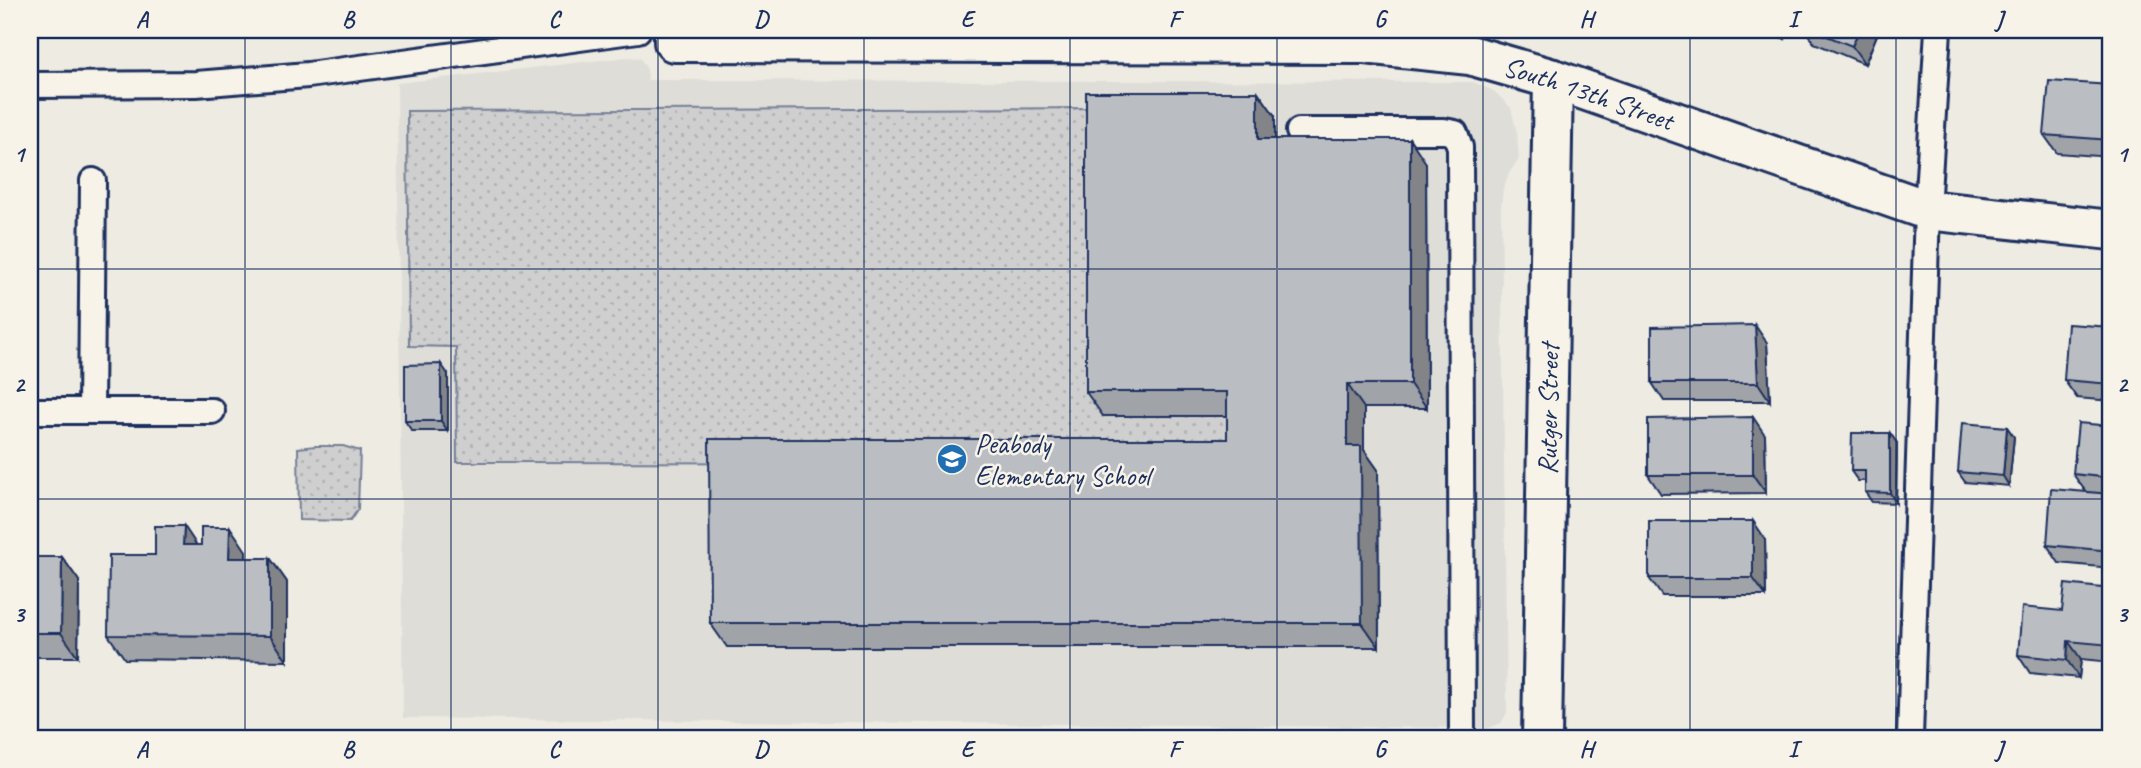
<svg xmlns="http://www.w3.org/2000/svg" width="2141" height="768" font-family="Caveat,sans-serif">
	<defs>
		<pattern id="park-dots" width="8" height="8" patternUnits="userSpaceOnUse" patternTransform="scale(1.75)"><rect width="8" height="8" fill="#cfcfcf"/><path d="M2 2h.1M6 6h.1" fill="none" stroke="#b1b2b4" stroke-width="1.8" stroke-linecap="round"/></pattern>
	</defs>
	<rect width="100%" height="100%" fill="#eeebe2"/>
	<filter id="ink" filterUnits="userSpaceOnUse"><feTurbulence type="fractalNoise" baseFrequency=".0143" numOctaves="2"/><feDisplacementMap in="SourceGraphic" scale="14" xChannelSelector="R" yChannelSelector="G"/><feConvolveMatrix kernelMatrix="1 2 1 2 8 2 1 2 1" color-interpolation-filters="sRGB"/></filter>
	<g filter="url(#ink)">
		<path fill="#deddd8" d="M 628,57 L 640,58 L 647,69 L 648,80 L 1473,82 L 1494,91 L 1511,108 L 1517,133 L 1519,159 L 1509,173 L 1503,189 L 1501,206 L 1507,713 L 1501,723 L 1489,728 L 403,718 L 397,83 Z"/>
		<g fill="url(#park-dots)" stroke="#757f96" stroke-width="2">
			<path d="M 1104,108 L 1244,416 L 1244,463 L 457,462 L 456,347 L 409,346 L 407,111 Z"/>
			<path d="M 316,446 L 343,446 L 360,451 L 358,509 L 350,521 L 299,520 L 298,448 Z"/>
		</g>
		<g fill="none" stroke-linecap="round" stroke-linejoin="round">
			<g stroke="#1b2f5e" stroke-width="30">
				<g id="lane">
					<path d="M 30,85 L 196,84 L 308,75 L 638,30"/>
					<path d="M 1299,131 L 1444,131 L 1455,133 L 1460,147 L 1462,738"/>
					<path d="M 30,411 L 212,411"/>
					<path d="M 91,411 L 93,181"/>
					<path d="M 1910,738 L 1927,210 L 1938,30"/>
				</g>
			</g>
			<g stroke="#1b2f5e" stroke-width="44">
				<g id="street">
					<path id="s1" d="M 674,30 L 674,42 L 1365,44 L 1470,55 L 1553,79 L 1927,210 L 2111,230"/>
					<path id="s2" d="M 1542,738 L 1553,79"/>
				</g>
			</g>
			<use href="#lane" stroke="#f7f3e8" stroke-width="24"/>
			<use href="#street" stroke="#f7f3e8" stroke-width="38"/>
		</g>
		<g fill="#a0a3a7" stroke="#1b2f5e" stroke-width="2">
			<path d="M 1764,30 L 1789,30 L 1785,39 Z"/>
			<path d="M 1805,30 L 1879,30 L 1865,64 L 1814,43 Z"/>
			<path d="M 2111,85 L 2111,157 L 2057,153 L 2044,135 Z"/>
			<path d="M 1258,92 L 1275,116 L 1275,139 L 1426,163 L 1427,408 L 1364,408 L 1364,450 L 1378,470 L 1379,647 L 727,647 L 710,623 L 1227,439 L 1227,416 L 1103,416 L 1086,392 Z"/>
			<path d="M 2111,327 L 2111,401 L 2077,398 L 2064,380 Z"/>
			<path d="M 1767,343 L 1770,401 L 1664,401 L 1652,383 Z"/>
			<path d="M 448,374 L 448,431 L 412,431 L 405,421 Z"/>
			<path d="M 2111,426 L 2111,568 L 2059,563 L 2047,545 L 2086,492 L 2073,474 Z"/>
			<path d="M 2007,427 L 2014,437 L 2009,486 L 1965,482 L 1958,472 Z"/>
			<path d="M 1890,433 L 1897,443 L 1896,503 L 1872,502 L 1865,492 L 1865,481 L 1858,481 L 1851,471 Z"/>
			<path d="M 1765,435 L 1766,493 L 1661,494 L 1648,475 Z"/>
			<path d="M 1753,521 L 1765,539 L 1766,596 L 1662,596 L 1649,578 Z"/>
			<path d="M 197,545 L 246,551 L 246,558 L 270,558 L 287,582 L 287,661 L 125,659 L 108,635 L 155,555 Z"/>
			<path d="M 30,548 L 31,550 L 31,557 L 62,557 L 79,581 L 78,657 L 30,657 Z"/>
			<path d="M 2111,589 L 2111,662 L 2081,659 L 2079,678 L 2030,673 L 2018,655 Z"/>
		</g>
		<g fill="#828488" stroke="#1b2f5e" stroke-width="2">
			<path d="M 1779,30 L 1789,30 L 1785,39 Z"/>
			<path d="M 1859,30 L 1879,30 L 1865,64 L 1852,46 Z"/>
			<path d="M 1258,92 L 1275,116 L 1275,163 L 1258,139 Z"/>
			<path d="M 1410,139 L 1426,163 L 1427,408 L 1410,384 Z"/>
			<path d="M 1755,325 L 1767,343 L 1770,401 L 1758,383 Z"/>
			<path d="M 441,364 L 448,374 L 448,431 L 441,421 Z"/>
			<path d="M 1347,384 L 1364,408 L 1364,450 L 1378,470 L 1379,647 L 1362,623 L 1347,446 Z"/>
			<path d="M 1753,417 L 1765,435 L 1766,493 L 1753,475 Z"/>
			<path d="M 2007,427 L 2014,437 L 2009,486 L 2003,476 Z"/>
			<path d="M 1890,433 L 1897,443 L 1896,503 L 1890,493 Z"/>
			<path d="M 1753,521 L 1765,539 L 1766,596 L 1753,578 Z"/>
			<path d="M 184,526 L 200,550 L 183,545 Z"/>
			<path d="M 230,527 L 246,551 L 246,582 L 229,558 Z"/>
			<path d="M 62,557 L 79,581 L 78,657 L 61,633 Z"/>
			<path d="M 270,558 L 287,582 L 287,661 L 270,636 Z"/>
			<path d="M 2068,641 L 2081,659 L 2079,678 L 2067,660 Z"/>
		</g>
		<g fill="#babdc2" stroke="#1b2f5e" stroke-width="2">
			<path d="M 1812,30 L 1859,30 L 1852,46 Z"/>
			<path d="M 2049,81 L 2111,85 L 2111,140 L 2044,135 Z"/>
			<path d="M 1086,92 L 1258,92 L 1258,139 L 1410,139 L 1410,384 L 1347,384 L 1347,446 L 1361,446 L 1362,623 L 710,623 L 709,439 L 1227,439 L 1227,392 L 1086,392 Z"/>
			<path d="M 2068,324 L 2111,327 L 2111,384 L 2064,380 Z"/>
			<path d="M 1755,325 L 1758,383 L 1652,383 L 1652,327 Z"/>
			<path d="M 441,364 L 441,421 L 405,421 L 405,365 Z"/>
			<path d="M 1753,417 L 1753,475 L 1648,475 L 1648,419 Z"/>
			<path d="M 1962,423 L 2007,427 L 2003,476 L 1958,472 Z"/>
			<path d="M 2078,423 L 2111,426 L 2111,478 L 2073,474 Z"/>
			<path d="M 1852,433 L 1890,433 L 1890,493 L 1865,492 L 1865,471 L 1851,471 Z"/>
			<path d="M 2051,489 L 2111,494 L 2111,551 L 2047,545 Z"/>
			<rect x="1649" y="521" width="104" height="57"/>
			<path d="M 155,526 L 184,526 L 183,545 L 201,545 L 201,527 L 230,527 L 229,558 L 270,558 L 270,636 L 108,635 L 109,555 L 155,555 Z"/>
			<path d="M 30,557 L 62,557 L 61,633 L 30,633 Z"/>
			<path d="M 2065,584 L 2111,589 L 2111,645 L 2068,641 L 2067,660 L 2018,655 L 2022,607 L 2062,611 Z"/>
		</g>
	</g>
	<path fill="none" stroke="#1b2f5e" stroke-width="2" stroke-opacity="0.55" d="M 245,30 L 245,738M 451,30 L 451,738M 658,30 L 658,738M 864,30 L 864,738M 1070,30 L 1070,738M 1277,30 L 1277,738M 1483,30 L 1483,738M 1690,30 L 1690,738M 1896,30 L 1896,738M 30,269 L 2111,269M 30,499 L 2111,499"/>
	<defs>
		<g id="school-disc" transform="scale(1.575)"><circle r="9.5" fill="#1f6fb2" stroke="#f7f3e8"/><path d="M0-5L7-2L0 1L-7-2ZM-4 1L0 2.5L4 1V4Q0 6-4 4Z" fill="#fff"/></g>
	</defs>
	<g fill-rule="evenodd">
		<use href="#school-disc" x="952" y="459"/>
	</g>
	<g text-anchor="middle" stroke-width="5" stroke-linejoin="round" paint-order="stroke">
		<g font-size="28" fill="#1b2f5e" stroke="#f7f3e8">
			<text dy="10" stroke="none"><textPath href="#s1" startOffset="933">South 13th Street</textPath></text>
			<text dy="10" stroke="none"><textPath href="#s2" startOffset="329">Rutger Street</textPath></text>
		</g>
		<g font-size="28" fill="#1b2f5e" stroke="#f7f3e8" text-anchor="start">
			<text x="975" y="453">Peabody<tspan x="975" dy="32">Elementary School</tspan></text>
		</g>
	</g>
	<rect width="2141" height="768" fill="none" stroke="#f7f3e8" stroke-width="77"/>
	<rect x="38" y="38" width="2064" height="692" fill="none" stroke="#1b2f5e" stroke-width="2.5"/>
	<g font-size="23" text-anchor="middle" font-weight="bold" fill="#1b2f5e">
		<text x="142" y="27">A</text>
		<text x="348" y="27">B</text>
		<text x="554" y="27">C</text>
		<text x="761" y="27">D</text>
		<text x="967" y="27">E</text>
		<text x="1174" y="27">F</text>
		<text x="1380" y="27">G</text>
		<text x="1586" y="27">H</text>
		<text x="1793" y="27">I</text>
		<text x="1999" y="27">J</text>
		<text x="19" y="162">1</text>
		<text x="2122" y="162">1</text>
		<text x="19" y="392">2</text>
		<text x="2122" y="392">2</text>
		<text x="19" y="622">3</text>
		<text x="2122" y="622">3</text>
		<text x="142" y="757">A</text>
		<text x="348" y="757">B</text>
		<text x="554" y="757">C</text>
		<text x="761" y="757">D</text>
		<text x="967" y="757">E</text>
		<text x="1174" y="757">F</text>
		<text x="1380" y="757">G</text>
		<text x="1586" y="757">H</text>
		<text x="1793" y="757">I</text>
		<text x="1999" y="757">J</text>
	</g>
</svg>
